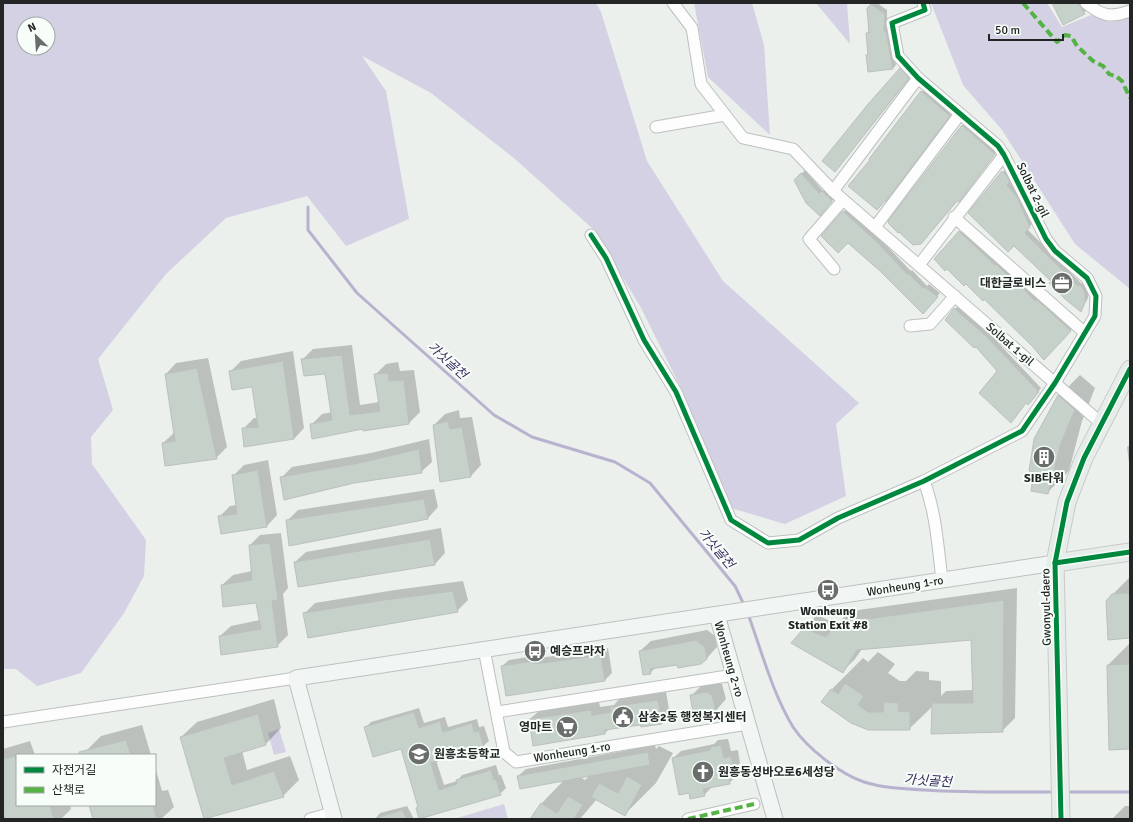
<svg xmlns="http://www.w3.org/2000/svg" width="1133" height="822" font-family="Signika,'Noto Sans KR',sans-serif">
	<rect width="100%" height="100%" fill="#ebf0ed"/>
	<g fill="#d3d1e3" fill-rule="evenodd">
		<path d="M 3,3 L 596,3 L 601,12 L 647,161 L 723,281 L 859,403 L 836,424 L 846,496 L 785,524 L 731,508 L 681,388 L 640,306 L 593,229 L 515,159 L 431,93 L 362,56 L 386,91 L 409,219 L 346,246 L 307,196 L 226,218 L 166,274 L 98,359 L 113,410 L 91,437 L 92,464 L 146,540 L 144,576 L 124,613 L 81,673 L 37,686 L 16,669 L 3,669 ZM 24,24 L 48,24 L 48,48 L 24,48 Z"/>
		<path d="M 694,3 L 752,3 L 764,45 L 770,135 L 708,77 Z"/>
		<path d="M 816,3 L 847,3 L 850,44 Z"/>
		<path d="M 931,3 L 1047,3 L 1062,27 L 1091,15 L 1110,22 L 1130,16 L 1130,289 L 1075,244 L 1002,130 L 963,85 Z"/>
		<path d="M 279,729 L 286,752 L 274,755 L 268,733 Z"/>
		<path d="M 504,804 L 508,819 L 454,819 Z"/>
	</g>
	<g fill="#0003" fill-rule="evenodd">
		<path d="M 873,3 L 877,3 L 887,10 L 887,28 L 889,28 L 896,65 L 893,68 L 867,55 L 869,53 L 867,33 L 869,31 L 868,8 Z"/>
		<path d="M 1052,3 L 1084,3 L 1088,10 L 1063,24 Z"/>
		<path d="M 904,66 L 912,75 L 838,168 L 900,69 Z"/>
		<path d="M 925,88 L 953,112 L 889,196 L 870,159 Z"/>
		<path d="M 966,122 L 997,150 L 962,198 L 958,200 L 921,243 L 889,221 Z"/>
		<path d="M 1006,169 L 1012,178 L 1010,181 L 1020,194 L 1033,223 L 1027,229 L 1082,284 L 1084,282 L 1088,289 L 1088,298 L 1081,311 L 1014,245 L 1003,172 Z"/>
		<path d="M 805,170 L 823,191 L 826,188 L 835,198 L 823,211 L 795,181 Z"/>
		<path d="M 847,209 L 882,241 L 911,271 L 912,270 L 927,286 L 929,284 L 940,293 L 926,309 L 843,212 Z"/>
		<path d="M 963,229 L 1074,327 L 1044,359 L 1033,345 L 984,298 L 935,259 Z"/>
		<path d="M 958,306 L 989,333 L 1041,388 L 1031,401 L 999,371 L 976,345 L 955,309 Z"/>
		<path d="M 352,345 L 360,405 L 379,402 L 375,375 L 386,364 L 398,362 L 400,371 L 414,370 L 420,412 L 409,423 L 364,428 L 311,425 L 322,414 L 332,412 L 326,373 L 302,360 L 313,349 Z"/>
		<path d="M 293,351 L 304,428 L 294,439 L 243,429 L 254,418 L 258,418 L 253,386 L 230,372 L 241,361 Z"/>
		<path d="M 208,358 L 227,447 L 216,458 L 163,443 L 175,432 L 166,374 L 176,363 Z"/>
		<path d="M 1080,375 L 1095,388 L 1082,421 L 1069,471 L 1048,492 L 1036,471 L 1035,439 L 1059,396 Z"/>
		<path d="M 459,410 L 460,418 L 472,417 L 481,465 L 471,476 L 434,425 L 445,414 Z"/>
		<path d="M 429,439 L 432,462 L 421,472 L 281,478 L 292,467 L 371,453 Z"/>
		<path d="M 1130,445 L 1130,470 L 1127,447 Z"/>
		<path d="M 268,460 L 277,515 L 267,526 L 219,517 L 230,506 L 237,505 L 233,476 L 244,465 Z"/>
		<path d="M 434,489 L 438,507 L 428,518 L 287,521 L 298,510 Z"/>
		<path d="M 441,528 L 445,553 L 435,564 L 295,562 L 306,552 Z"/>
		<path d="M 281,533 L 288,588 L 283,594 L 288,635 L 277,646 L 220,636 L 231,626 L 260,620 L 257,602 L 222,585 L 233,575 L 252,571 L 250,545 L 260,535 Z"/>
		<path d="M 1130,577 L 1130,637 L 1112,595 Z"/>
		<path d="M 463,581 L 468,600 L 457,611 L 304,614 L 315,603 L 395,590 Z"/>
		<path d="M 1017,588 L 1015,718 L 1002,731 L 933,706 L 909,729 L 869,729 L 832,689 L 863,658 L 868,662 L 878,652 L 895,664 L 888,673 L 900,681 L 906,681 L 916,671 L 929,672 L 929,680 L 941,681 L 941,696 L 946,691 L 973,690 L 972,639 L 862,649 L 855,659 L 842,672 L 804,628 L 817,615 L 837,624 L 851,611 Z"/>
		<path d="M 707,630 L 715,636 L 717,647 L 707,658 L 656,667 L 650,673 L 640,651 L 651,641 Z"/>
		<path d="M 1130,643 L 1130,748 L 1110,749 L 1108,665 Z"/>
		<path d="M 608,648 L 612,673 L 605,680 L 502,666 L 509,660 L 540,655 L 540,658 Z"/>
		<path d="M 717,682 L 722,684 L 726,699 L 712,715 L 691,696 L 702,685 Z"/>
		<path d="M 666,692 L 670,715 L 662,723 L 610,728 L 605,733 L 530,719 L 539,711 L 599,702 L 600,707 L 614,705 L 619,699 Z"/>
		<path d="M 274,699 L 281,728 L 266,744 L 242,751 L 247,770 L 290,756 L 299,780 L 283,796 L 205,818 L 181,737 L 197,722 Z"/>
		<path d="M 419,708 L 424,723 L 445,717 L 448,727 L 477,719 L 479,727 L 484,726 L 489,741 L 483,746 L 436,760 L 444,785 L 457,781 L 462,775 L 496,765 L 499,775 L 501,775 L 506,788 L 500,794 L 419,806 L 401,748 L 366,727 L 371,722 Z"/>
		<path d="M 142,725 L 151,755 L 87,755 L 86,751 L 101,736 Z"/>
		<path d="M 728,739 L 731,751 L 738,750 L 740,763 L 735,768 L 737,776 L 729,783 L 711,786 L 711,788 L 704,795 L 690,792 L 673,758 L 681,751 L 714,744 L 718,740 Z"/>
		<path d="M 30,741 L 35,755 L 17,755 L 17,805 L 70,805 L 71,809 L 61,819 L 6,819 L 3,810 L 3,749 Z"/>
		<path d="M 655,745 L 656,749 L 659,746 L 673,753 L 656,783 L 625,814 L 597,799 L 580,819 L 533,819 L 541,804 L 565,779 L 518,776 L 526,769 ZM 590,775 L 585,780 L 580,777 Z"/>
		<path d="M 155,767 L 162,791 L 168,790 L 174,807 L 161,819 L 94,819 L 90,805 L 155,805 Z"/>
		<path d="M 407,806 L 414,819 L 375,819 L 380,813 Z"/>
		<path d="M 1125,806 L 1130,806 L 1130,819 L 1112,819 Z"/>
	</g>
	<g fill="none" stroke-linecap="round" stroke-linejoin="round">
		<g stroke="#b8b2cf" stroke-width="3">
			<path d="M 308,207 L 308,230 L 357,293 L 494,415 L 532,437 L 615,462 L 650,483 L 735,586 L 744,605"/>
			<path d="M 748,614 C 762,652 772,692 793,727 C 807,748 840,774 864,782 C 883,788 904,789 924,790 C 968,793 1011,792 1055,792"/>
			<path d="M 1067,792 L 1130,792"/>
		</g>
	</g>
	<g fill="#c6d1ca" stroke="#bcc0bd">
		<path d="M 1052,3 L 1078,3 L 1085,14 L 1063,25 Z"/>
		<path d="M 871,4 L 885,14 L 884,31 L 886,31 L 893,69 L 868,72 L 866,55 L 868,55 L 866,33 L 869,33 L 867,8 Z"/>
		<path d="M 900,68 L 909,78 L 835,172 L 822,161 L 869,103 Z"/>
		<path d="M 921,91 L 950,116 L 886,201 L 886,200 L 877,210 L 848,186 L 870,160 L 869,159 Z"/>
		<path d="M 962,125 L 995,154 L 959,202 L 957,201 L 921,244 L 913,245 L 899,232 L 898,233 L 889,224 L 888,221 Z"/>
		<path d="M 1002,171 L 1007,176 L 1010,182 L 1007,185 L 1017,197 L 1030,227 L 1025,233 L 1078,286 L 1080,284 L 1085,293 L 1085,302 L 1081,312 L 1065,299 L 1049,283 L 1051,281 L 1014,246 L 1008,252 L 968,213 Z"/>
		<path d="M 801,173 L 819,193 L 822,191 L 832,201 L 820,216 L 806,203 L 794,180 Z"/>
		<path d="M 843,211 L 879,244 L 907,274 L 908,273 L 923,288 L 925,287 L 938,297 L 923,314 L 880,271 L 848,243 L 838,253 L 821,236 Z"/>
		<path d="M 959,231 L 995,265 L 996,264 L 1015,283 L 1017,282 L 1035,301 L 1036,299 L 1071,331 L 1044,360 L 1032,346 L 984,299 L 983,301 L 966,284 L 964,286 L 947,269 L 945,271 L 934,259 Z"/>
		<path d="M 954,308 L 986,336 L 1039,392 L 1028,405 L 1026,403 L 1011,423 L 979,393 L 997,371 L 976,347 L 974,348 L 945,320 Z"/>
		<path d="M 342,355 L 350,415 L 380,411 L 374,374 L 388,373 L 389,381 L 404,380 L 409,424 L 363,431 L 363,429 L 312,439 L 310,424 L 332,420 L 325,374 L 304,376 L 301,359 Z"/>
		<path d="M 283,361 L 294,439 L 244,447 L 242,428 L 258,427 L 252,387 L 232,390 L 229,371 Z"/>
		<path d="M 197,368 L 217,459 L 165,466 L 162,443 L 175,441 L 165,374 Z"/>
		<path d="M 1058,395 L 1075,410 L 1061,443 L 1048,494 L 1031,491 L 1034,472 L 1029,471 L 1034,439 Z"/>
		<path d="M 448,421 L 450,429 L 462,427 L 471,477 L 440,482 L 433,425 Z"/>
		<path d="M 419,449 L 422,473 L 354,483 L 284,500 L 280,477 L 359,463 Z"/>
		<path d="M 258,470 L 267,527 L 221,534 L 218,516 L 237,514 L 232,475 Z"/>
		<path d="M 424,499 L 428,519 L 289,546 L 286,520 Z"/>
		<path d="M 430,539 L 435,565 L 298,587 L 294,562 Z"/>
		<path d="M 270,543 L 278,600 L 272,601 L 278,647 L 221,655 L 219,636 L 261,629 L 256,603 L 223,607 L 221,585 L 252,580 L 249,545 Z"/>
		<path d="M 453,591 L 458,612 L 308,638 L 303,613 L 384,600 Z"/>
		<path d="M 1130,593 L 1130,638 L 1108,640 L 1106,601 L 1112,594 Z"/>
		<path d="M 1004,600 L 1003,732 L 931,734 L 932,703 L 973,703 L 971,640 L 857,650 L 843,673 L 791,643 L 804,628 L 826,637 L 837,623 Z"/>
		<path d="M 696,640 L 705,647 L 707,659 L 701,664 L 678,668 L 677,665 L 650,669 L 651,674 L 643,675 L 639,651 Z"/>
		<path d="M 601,655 L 605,681 L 506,696 L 501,666 L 533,661 L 534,664 Z"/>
		<path d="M 1130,664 L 1130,749 L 1109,750 L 1107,665 Z"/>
		<path d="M 845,683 L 864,696 L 858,705 L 868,712 L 883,712 L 884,702 L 899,703 L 898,711 L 910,712 L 910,730 L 868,730 L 851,723 L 821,702 L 831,689 L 838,694 Z"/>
		<path d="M 706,692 L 712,695 L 716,710 L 712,716 L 694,719 L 690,695 Z"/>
		<path d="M 658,700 L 662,724 L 641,727 L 640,725 L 605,730 L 605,734 L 533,746 L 529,719 L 591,710 L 592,715 L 611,712 L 610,707 Z"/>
		<path d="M 414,712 L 419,728 L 440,721 L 443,732 L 472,723 L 474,732 L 479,731 L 484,747 L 431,763 L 439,790 L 457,784 L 456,780 L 491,770 L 494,780 L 496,779 L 501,795 L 419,819 L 416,808 L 418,807 L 401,749 L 373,757 L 364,727 Z"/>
		<path d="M 258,714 L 266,745 L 224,758 L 232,785 L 274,771 L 284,797 L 204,819 L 180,737 Z"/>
		<path d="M 126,740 L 131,755 L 79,755 L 79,752 Z"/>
		<path d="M 721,745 L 724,758 L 731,756 L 734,771 L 728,772 L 730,784 L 703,789 L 705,796 L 690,799 L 689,793 L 679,795 L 672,758 L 710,750 L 710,747 Z"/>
		<path d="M 648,752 L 650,765 L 520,789 L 517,776 Z"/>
		<path d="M 15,756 L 17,762 L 17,805 L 50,805 L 54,819 L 5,819 L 3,813 L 3,759 Z"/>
		<path d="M 627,776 L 642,785 L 625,816 L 591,797 L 599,783 L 618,793 Z"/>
		<path d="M 568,796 L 583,805 L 574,819 L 530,819 L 541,803 L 557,813 Z"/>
		<path d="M 89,805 L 153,805 L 157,819 L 93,819 Z"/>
		<path d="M 402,810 L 407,819 L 380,819 L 379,817 Z"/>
	</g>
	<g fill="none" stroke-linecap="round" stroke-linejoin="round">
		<g stroke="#bdc0be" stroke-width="13">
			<g id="street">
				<path d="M 673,3 L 692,28 L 701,84 L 743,138 L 793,149 L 833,191 L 1101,423"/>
				<path d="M 1086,3 C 1102,16 1110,18 1130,11"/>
				<path d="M 656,127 L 725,115"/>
				<path d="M 833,191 L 918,78"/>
				<path d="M 954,217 L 1085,333"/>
				<path d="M 875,227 L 960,114"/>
				<path d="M 591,235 L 606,258 L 644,340 L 676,392 L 731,520 L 768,543 L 799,540 L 838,518 L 924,481 L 1022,431 L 1055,383 L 1095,316 L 1096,296 L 1087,278 L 1055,251 L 1046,239 L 1004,155 L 998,146 L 918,78 L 898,56 L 892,23 L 925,10 L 923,3"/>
				<path d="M 919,265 L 1004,155"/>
				<path d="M 834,269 L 809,239 L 843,200"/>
				<path d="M 910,326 L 930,324 L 955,296"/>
				<path d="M 924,481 C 936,513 938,547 942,580"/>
				<path d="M 484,649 L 504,752 L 516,762 L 747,724"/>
				<path d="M 497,712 L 734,675"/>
				<path d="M 3,722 L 296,678"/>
				<path d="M 310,819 L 332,813"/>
				<path d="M 688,819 L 754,804"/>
			</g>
		</g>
		<g stroke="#bdc0be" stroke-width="17">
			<g id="secondary">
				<path d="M 717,615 L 775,819"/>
				<path d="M 334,819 L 296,678 L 1055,563"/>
			</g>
		</g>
		<g stroke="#c8cac9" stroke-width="19">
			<g id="primary">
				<path d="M 1055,563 L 1130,552"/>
				<path d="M 1061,819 L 1055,563 L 1067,502 L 1084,458 L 1130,369"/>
			</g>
		</g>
		<use href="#street" stroke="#fcfdfc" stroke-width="11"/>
		<use href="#secondary" stroke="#f1f5f3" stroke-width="15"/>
		<use href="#primary" stroke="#e6ede9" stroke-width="17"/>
		<g stroke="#55b245" stroke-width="4" stroke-dasharray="8 4" stroke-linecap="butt">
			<path d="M 1023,3 L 1057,42 L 1065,35 L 1071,36 L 1077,46 L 1093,61 L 1103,66 L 1109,74 L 1117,77 L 1122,81 L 1130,98"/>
			<path d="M 688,819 L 754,804"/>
		</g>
		<g stroke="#f7fef9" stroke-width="8">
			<g id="cycleway">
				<path d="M 591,235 L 606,258 L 644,340 L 676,392 L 731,520 L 768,543 L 799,540 L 838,518 L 924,481 L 1022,431 L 1055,383 L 1095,316 L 1096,296 L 1087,278 L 1055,251 L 1046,239 L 1004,155 L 998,146 L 918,78 L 898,56 L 892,23 L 925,10 L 923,3"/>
				<path d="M 1055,563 L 1130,552"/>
				<path d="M 1061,819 L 1055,563 L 1067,502 L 1084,458 L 1130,369"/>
			</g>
		</g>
		<use href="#cycleway" stroke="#00873e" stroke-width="5"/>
	</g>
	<defs>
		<g id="office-disc" transform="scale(1.15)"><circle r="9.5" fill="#6a6d6b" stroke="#f7fef9"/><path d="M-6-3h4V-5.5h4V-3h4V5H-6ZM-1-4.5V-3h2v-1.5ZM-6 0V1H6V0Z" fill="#fff"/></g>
		<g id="building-disc" transform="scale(1.15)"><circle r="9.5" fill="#6a6d6b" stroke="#f7fef9"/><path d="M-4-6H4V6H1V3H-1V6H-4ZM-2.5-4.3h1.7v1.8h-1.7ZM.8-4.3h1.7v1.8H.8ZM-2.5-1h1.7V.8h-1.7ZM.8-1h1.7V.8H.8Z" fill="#fff"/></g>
		<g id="bus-disc" transform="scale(1.15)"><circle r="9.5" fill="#6a6d6b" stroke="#f7fef9"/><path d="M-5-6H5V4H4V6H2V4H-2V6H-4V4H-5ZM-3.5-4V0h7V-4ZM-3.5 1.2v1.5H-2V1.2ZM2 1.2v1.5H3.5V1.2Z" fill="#fff"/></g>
		<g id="civic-disc" transform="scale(1.15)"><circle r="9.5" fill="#6a6d6b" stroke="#f7fef9"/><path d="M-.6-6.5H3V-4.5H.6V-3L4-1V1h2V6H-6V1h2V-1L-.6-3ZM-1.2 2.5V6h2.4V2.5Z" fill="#fff"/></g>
		<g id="supermarket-disc" transform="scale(1.15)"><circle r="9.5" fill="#6a6d6b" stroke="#f7fef9"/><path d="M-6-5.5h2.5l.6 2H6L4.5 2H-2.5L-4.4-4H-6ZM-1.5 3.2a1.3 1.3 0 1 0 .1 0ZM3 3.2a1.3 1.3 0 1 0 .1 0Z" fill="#fff"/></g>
		<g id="school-disc" transform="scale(1.15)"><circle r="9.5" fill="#6a6d6b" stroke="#f7fef9"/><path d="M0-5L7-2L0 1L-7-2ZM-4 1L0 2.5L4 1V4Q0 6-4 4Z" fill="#fff"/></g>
		<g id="church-disc" transform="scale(1.15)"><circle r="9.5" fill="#6a6d6b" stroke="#f7fef9"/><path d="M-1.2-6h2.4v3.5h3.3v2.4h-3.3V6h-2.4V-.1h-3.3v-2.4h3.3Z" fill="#fff"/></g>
	</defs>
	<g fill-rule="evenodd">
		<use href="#office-disc" x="1062" y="283"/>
		<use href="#building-disc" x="1044" y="457"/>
		<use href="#bus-disc" x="828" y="590"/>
		<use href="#bus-disc" x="535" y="651"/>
		<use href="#civic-disc" x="623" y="717"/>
		<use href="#supermarket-disc" x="567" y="727"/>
		<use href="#school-disc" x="419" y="754"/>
		<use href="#church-disc" x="703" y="772"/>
	</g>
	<g text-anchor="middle" stroke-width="4" stroke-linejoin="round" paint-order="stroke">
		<g font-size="12" fill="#242625" stroke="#f7fef9">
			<text transform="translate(1033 190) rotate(64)" y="4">Solbat 2-gil</text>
			<text transform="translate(1010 344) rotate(41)" y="4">Solbat 1-gil</text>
			<text transform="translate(905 586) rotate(-9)" y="4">Wonheung 1-ro</text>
			<text transform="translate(1046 607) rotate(-91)" y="4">Gwonyul-daero</text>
			<text transform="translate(729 659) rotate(74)" y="4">Wonheung 2-ro</text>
			<text transform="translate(572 752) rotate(-9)" y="4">Wonheung 1-ro</text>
		</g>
		<g font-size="12" font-weight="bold" fill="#242625" stroke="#f7fef9" text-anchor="start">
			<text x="1046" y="287" text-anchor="end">대한글로비스</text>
			<text x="1044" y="482" text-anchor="middle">SIB타워</text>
			<text x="828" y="615" text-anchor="middle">Wonheung<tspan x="828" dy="14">Station Exit #8</tspan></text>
			<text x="550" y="655">예승프라자</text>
			<text x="638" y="721">삼송2동 행정복지센터</text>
			<text x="552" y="731" text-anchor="end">영마트</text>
			<text x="434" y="758">원흥초등학교</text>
			<text x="718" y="776">원흥동성바오로6세성당</text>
		</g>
		<g font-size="13" font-style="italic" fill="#3c2a60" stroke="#f7fef9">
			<text transform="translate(448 360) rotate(42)" y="5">가싯골천</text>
			<text transform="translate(717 548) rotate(50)" y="5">가싯골천</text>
			<text transform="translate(928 780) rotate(4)" y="5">가싯골천</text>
		</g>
	</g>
	<rect width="1133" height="822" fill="none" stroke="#242625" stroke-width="8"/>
	<rect x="16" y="754" width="140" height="52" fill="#f7fef9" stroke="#a3a8a4"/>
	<rect x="24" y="767" width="20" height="6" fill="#00873e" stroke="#a3a8a4"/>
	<text x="52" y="774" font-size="12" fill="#242625">자전거길</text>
	<rect x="24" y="787" width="20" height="6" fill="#55b245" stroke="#a3a8a4"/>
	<text x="52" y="794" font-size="12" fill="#242625">산책로</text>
	<g transform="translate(36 36) rotate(335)"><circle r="19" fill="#f7fef9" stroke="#a3a8a4"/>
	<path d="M0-3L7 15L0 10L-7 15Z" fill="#6a6d6b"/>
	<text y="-6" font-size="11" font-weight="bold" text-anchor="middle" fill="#242625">N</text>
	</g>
	<path d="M989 34v6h74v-6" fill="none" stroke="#242625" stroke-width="2"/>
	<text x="995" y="34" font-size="12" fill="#242625" stroke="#f7fef9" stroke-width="3" paint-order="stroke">50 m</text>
</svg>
